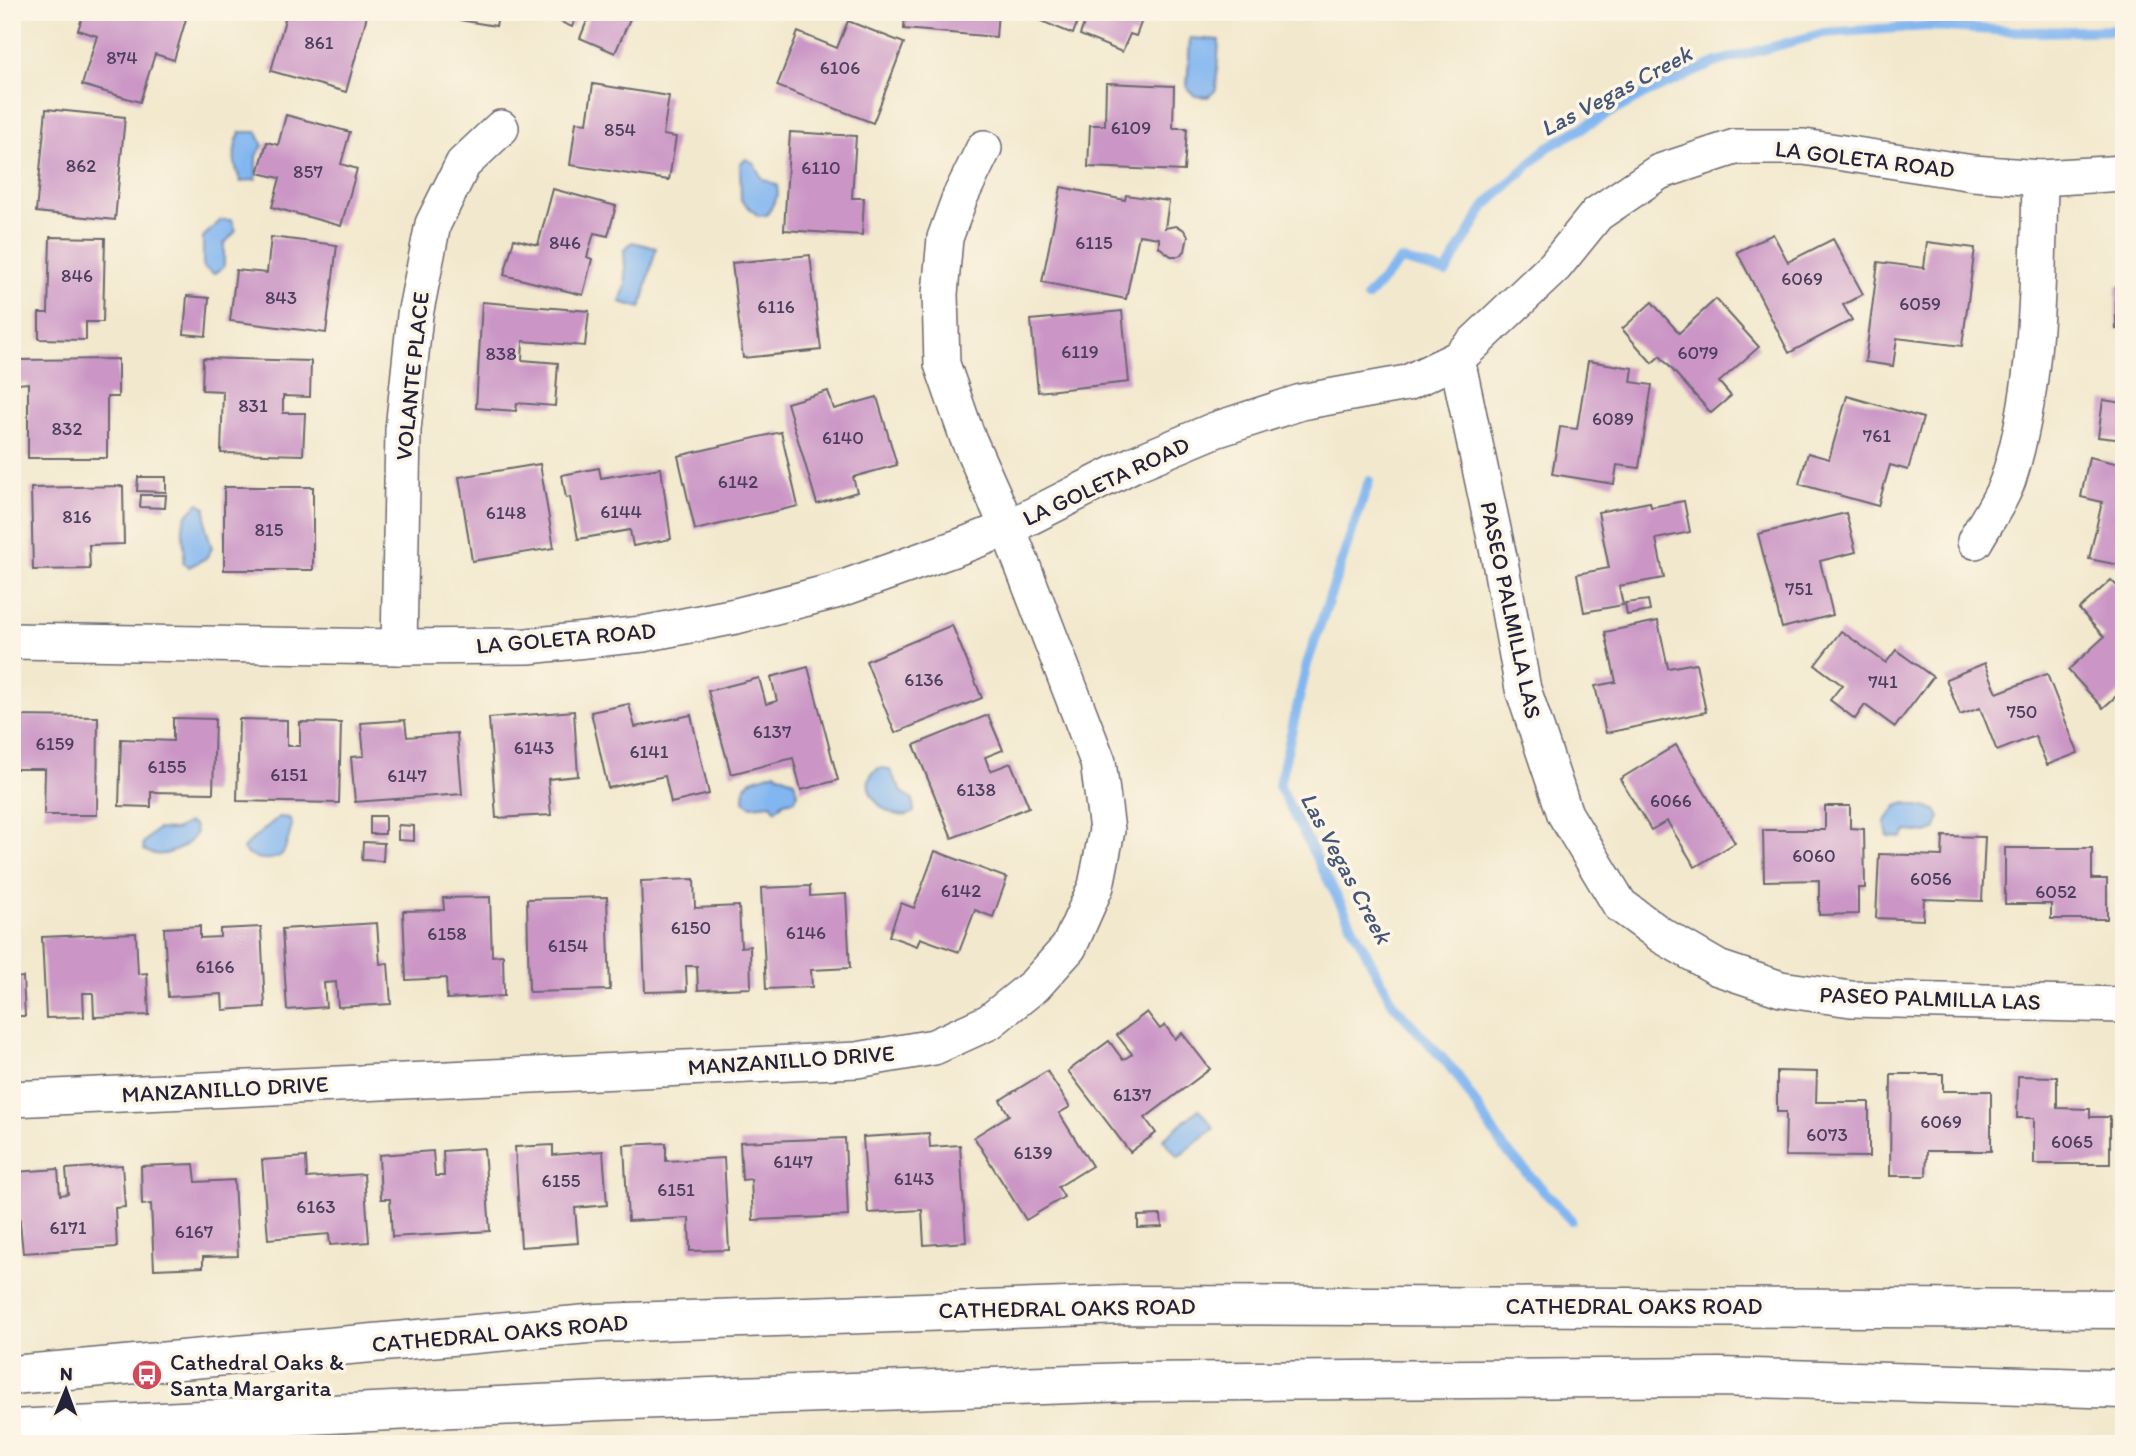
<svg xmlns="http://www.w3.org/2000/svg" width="2136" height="1456" font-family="Itim,sans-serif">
	<rect width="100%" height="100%" fill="#fcf5e5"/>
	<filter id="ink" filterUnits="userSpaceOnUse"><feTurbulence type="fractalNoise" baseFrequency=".0143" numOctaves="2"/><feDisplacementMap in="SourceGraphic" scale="14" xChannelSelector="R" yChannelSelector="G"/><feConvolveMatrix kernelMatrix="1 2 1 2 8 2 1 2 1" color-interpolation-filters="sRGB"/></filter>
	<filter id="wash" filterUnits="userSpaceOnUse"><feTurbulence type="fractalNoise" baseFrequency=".00686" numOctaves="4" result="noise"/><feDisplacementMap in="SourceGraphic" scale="28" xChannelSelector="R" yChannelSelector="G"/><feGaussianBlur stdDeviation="1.57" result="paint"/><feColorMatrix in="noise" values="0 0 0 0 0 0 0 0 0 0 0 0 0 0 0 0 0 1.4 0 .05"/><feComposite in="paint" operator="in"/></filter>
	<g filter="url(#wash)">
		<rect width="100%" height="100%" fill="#f2e8cd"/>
		<g fill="#82b6f0" stroke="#526c96" stroke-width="2">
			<path d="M 1190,38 L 1219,40 L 1216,90 L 1208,97 L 1195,96 L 1187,88 Z"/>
			<path d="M 240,132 L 257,132 L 263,146 L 256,156 L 256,179 L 241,182 C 233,164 232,151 240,132 Z"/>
			<path d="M 746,159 L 754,163 L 762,179 L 777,185 L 778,195 L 767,215 L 758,216 L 741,200 L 740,163 Z"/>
			<path d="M 221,220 L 232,220 L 236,231 L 224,244 L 224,267 L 214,274 L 203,267 L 203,237 Z"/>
			<path d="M 632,242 L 656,248 L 641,308 L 620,302 L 626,284 L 624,250 Z"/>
			<path d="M 199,503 L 206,508 L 206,528 L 212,548 L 206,558 L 189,567 L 183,562 C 189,540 171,523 199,503 Z"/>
			<path d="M 879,768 L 889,769 L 902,792 L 913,799 L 914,812 C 891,828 849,784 879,768 Z"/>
			<path d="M 775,772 L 794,781 L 798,793 L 795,800 L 784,802 L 776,810 L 771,804 L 751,806 L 744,801 L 745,786 L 751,780 Z"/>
			<path d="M 1906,803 L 1936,810 L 1940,817 L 1935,830 L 1927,833 L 1907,831 L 1902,838 L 1888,837 L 1885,822 L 1897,806 Z"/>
			<path d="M 279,817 L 289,818 L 292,825 C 290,833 287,846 283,853 C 275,863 248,860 243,849 C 244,846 276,819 279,817 Z"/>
			<path d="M 188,823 L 194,825 L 196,832 C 189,849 160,861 144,850 L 143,843 L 157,829 L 175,830 Z"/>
			<path d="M 1199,1109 L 1214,1128 L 1178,1157 L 1163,1139 Z"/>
		</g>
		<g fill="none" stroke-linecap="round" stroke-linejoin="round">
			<g stroke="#82b6f0" stroke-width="10">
				<path d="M 1367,297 L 1401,260 L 1446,272 L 1485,206 L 1548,147 L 1642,95 L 1717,62 L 1824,33 L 1928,26 L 2028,32 L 2124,30"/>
				<path d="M 1369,481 L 1307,664 L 1279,786 L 1393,1004 L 1455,1072 L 1503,1147 L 1571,1220"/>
			</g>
		</g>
		<g id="blocks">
			<g fill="#cb96c6">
				<path d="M 84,12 L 165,12 L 186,19 L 174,60 L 155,54 L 140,102 L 82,85 L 97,36 L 78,30 Z"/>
				<path d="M 287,12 L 368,12 L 346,92 L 271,71 Z"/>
				<path d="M 461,12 L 499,12 L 496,26 L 459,20 Z"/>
				<path d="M 538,12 L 578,12 L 572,27 Z"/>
				<path d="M 579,12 L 633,12 L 615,53 L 580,38 L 589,16 Z"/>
				<path d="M 905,12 L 998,12 L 996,37 L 904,29 Z"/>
				<path d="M 1027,12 L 1145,12 L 1136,36 L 1130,34 L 1122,52 L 1080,35 L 1086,18 L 1080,15 L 1073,34 L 1026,15 Z"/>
				<path d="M 1150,12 L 1176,12 L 1172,21 Z"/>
				<path d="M 848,21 L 904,43 L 873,123 L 777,86 L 798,32 L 837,48 Z"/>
				<path d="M 1106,83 L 1174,86 L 1173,128 L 1187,128 L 1184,171 L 1088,167 L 1090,125 L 1105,125 Z"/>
				<path d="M 593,84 L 669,96 L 663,135 L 676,137 L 669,180 L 570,165 L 576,122 L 587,123 Z"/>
				<path d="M 46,109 L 125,117 L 115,220 L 36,212 Z"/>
				<path d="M 286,115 L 350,132 L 341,164 L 357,169 L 341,226 L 272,207 L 280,178 L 258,173 L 267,142 L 278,145 Z"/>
				<path d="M 790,132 L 856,136 L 852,198 L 864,198 L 862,235 L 784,230 Z"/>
				<path d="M 1061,187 L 1125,200 L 1126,195 L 1169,201 L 1165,228 L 1176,226 L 1183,229 L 1188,236 L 1185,251 L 1179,256 L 1171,256 L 1159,247 L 1159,238 L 1139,235 L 1126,299 L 1042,282 Z"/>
				<path d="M 553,189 L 616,206 L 608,236 L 594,233 L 587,257 L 592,259 L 583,295 L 504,275 L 514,239 L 538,245 Z"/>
				<path d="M 1773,234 L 1788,262 L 1833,239 L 1863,294 L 1843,305 L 1852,320 L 1789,353 L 1737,252 Z"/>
				<path d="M 50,237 L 105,238 L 103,322 L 86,322 L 86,340 L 39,339 L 39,313 L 48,313 Z"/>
				<path d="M 271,237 L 337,245 L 326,333 L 230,321 L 236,270 L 267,273 Z"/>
				<path d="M 1927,242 L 1975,248 L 1962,346 L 1897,338 L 1893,366 L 1865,362 L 1878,262 L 1924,268 Z"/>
				<path d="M 810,255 L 821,350 L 743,358 L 732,263 Z"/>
				<rect x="2116" y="286" width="8" height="43"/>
				<path d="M 187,296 L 209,298 L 206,336 L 184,334 Z"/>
				<path d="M 1716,299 L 1759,347 L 1719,382 L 1731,396 L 1711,413 L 1660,356 L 1652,363 L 1622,329 L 1652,302 L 1679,333 Z"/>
				<path d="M 482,302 L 589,311 L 585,346 L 523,341 L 522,360 L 558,363 L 555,406 L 517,403 L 516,411 L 476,408 Z"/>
				<path d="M 1122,311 L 1129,382 L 1038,392 L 1031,320 Z"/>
				<path d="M 203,358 L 311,361 L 310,397 L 283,396 L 283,413 L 305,413 L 303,455 L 221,453 L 223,391 L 202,390 Z"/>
				<path d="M 118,359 L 118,397 L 107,397 L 107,458 L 28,458 L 28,383 L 18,384 L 17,360 Z"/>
				<path d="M 1588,361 L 1633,368 L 1631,382 L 1652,385 L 1639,468 L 1617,465 L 1614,484 L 1552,474 L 1560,427 L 1577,429 Z"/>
				<path d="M 828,391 L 834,409 L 877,397 L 897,465 L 853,477 L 857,492 L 817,504 L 787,403 Z"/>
				<path d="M 1847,396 L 1923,418 L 1908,470 L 1890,465 L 1878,506 L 1799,484 L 1808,453 L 1829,459 Z"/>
				<path d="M 2103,400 L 2124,403 L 2124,440 L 2098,437 Z"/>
				<path d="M 781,432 L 798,506 L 695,530 L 678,456 Z"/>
				<path d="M 2089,457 L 2124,465 L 2124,566 L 2089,559 L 2102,502 L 2081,497 Z"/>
				<path d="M 540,464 L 554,548 L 472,561 L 459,477 Z"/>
				<path d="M 599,468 L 601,478 L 661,468 L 671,539 L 633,546 L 630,530 L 578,539 L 570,497 L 566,498 L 562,475 Z"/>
				<path d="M 138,477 L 166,477 L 166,492 L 137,491 Z"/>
				<path d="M 123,486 L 124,544 L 89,545 L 90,569 L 33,570 L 31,488 Z"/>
				<rect x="224" y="487" width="89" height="83"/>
				<path d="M 141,495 L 166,495 L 165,508 L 140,507 Z"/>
				<path d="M 1684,501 L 1690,532 L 1656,539 L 1664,578 L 1619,586 L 1623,605 L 1584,612 L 1577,574 L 1609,568 L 1598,512 L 1650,502 L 1651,507 Z"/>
				<path d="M 1846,513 L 1856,552 L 1820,561 L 1833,615 L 1782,628 L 1758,534 Z"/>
				<path d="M 2111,580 L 2124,593 L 2124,689 L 2103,708 L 2068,670 L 2104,637 L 2079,609 Z"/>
				<path d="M 1648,600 L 1650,611 L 1627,615 L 1625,603 Z"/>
				<path d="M 1658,621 L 1668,668 L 1696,663 L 1706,712 L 1606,733 L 1595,686 L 1616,682 L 1605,632 Z"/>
				<path d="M 952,625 L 982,698 L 895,733 L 866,661 Z"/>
				<path d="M 1841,631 L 1886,663 L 1896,650 L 1933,677 L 1895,727 L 1865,705 L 1855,719 L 1830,700 L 1842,685 L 1815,665 Z"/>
				<path d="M 1985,663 L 1997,693 L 2047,674 L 2078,753 L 2047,765 L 2035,736 L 1997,751 L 1980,708 L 1960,715 L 1946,679 Z"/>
				<path d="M 808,667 L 838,780 L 801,790 L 793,758 L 731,774 L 708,691 L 759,678 L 766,704 L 777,701 L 771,677 Z"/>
				<path d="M 629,704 L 635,727 L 691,715 L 709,794 L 671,803 L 665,776 L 608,788 L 591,712 Z"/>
				<path d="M 574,711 L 578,776 L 548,779 L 551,815 L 496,818 L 489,718 Z"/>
				<path d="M 988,715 L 1003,750 L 985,757 L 990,771 L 1011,763 L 1029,807 L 952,838 L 914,745 Z"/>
				<path d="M 12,716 L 98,717 L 97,815 L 44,815 L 45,769 L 12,769 Z"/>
				<path d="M 173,718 L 215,719 L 213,793 L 151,792 L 151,807 L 119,806 L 121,739 L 173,741 Z"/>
				<path d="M 239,719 L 287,720 L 287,746 L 300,746 L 300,722 L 341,723 L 339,803 L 237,801 Z"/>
				<path d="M 405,720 L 407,737 L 457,733 L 462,794 L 355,802 L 351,757 L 364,756 L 361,723 Z"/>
				<path d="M 1676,745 L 1735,843 L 1695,867 L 1667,821 L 1651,830 L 1620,779 Z"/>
				<path d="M 1825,806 L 1850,806 L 1850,828 L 1864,829 L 1865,888 L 1858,888 L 1858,914 L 1819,915 L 1819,880 L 1764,881 L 1763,830 L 1825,830 Z"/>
				<rect x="370" y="816" width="15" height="18"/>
				<path d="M 398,825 L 414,826 L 414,841 L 398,840 Z"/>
				<path d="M 1943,836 L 1985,837 L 1982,901 L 1924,899 L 1923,920 L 1876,918 L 1879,854 L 1942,856 Z"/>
				<path d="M 363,842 L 384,843 L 383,861 L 362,860 Z"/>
				<path d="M 2005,848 L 2092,848 L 2092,879 L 2107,879 L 2107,919 L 2051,919 L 2051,904 L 2005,904 Z"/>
				<path d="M 935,851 L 1007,878 L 993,917 L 975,910 L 959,952 L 920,938 L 917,946 L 889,936 L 901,903 L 914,908 Z"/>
				<path d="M 694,879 L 695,908 L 739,906 L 741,947 L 750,946 L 751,988 L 698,990 L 697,966 L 686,966 L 687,991 L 645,992 L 641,881 Z"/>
				<path d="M 810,886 L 810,896 L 846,894 L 850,968 L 811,970 L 812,987 L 766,989 L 761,888 Z"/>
				<path d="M 490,897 L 492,956 L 503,955 L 504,996 L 447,999 L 446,978 L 406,980 L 403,911 L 444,910 L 443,898 Z"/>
				<path d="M 607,897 L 610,990 L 529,992 L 527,899 Z"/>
				<path d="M 377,923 L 380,964 L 388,963 L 391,1004 L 338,1007 L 336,982 L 324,983 L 326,1007 L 287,1010 L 282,929 Z"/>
				<path d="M 200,926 L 200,938 L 220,937 L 220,929 L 261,927 L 265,1007 L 223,1010 L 222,994 L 168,997 L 164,928 Z"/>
				<path d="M 136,933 L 138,974 L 147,973 L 149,1015 L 94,1017 L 93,993 L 83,993 L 84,1017 L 46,1018 L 42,937 Z"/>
				<path d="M 23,977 L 25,1016 L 12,1016 L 12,978 Z"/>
				<path d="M 1147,1012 L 1160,1029 L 1165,1025 L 1175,1039 L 1182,1033 L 1210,1069 L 1145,1118 L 1156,1133 L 1130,1152 L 1068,1071 L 1109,1041 L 1123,1060 L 1132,1054 L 1117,1035 Z"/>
				<path d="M 1047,1071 L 1070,1107 L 1059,1113 L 1092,1166 L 1058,1187 L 1064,1197 L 1026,1220 L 974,1137 L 1009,1115 L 1000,1100 Z"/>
				<path d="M 1777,1071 L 1817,1072 L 1816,1102 L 1869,1102 L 1869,1157 L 1785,1156 L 1786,1112 L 1777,1112 Z"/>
				<path d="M 1891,1074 L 1943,1074 L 1943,1091 L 1991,1091 L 1991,1151 L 1927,1151 L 1926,1176 L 1890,1176 Z"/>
				<path d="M 2018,1076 L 2057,1077 L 2057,1108 L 2090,1109 L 2090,1117 L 2110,1117 L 2110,1164 L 2034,1164 L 2034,1118 L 2017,1118 Z"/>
				<path d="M 929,1133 L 930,1147 L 960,1145 L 966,1242 L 924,1245 L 922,1210 L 868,1213 L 863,1137 Z"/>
				<path d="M 845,1138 L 848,1216 L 753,1220 L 751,1179 L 742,1180 L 740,1142 Z"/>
				<path d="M 666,1143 L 666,1161 L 724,1158 L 729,1250 L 690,1251 L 689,1218 L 628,1221 L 624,1145 Z"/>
				<path d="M 553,1145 L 553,1155 L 603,1151 L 607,1205 L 575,1208 L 578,1243 L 521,1247 L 515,1147 Z"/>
				<path d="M 484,1148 L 490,1231 L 392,1237 L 390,1199 L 381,1199 L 379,1155 L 433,1151 L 435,1176 L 444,1176 L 443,1151 Z"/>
				<path d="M 306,1157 L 307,1178 L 364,1174 L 369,1242 L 330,1245 L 329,1234 L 268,1239 L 262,1160 Z"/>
				<path d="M 194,1164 L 196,1182 L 234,1180 L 238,1256 L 203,1257 L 203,1267 L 154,1269 L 151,1204 L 142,1205 L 141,1166 Z"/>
				<path d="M 122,1165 L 125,1207 L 115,1208 L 117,1247 L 23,1253 L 15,1172 L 58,1169 L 60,1195 L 68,1194 L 66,1169 Z"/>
				<path d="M 1161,1215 L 1162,1227 L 1138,1228 L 1138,1216 Z"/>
			</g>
		</g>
	</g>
	<g filter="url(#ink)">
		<use href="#blocks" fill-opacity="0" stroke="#6b676e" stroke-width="2"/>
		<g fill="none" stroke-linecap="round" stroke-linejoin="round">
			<g stroke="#6b676e" stroke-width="38">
				<g id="minor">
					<path d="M 1457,359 L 1501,567 L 1523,689 L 1565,814 L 1620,905 L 1661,935 L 1718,968 L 1781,989 L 1851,999 L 2124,1005"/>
					<path d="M 1975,541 C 1986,521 2001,501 2008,480 C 2039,383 2038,278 2040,178"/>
					<path d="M 12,641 L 399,647 L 528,646 L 643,634 L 736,616 L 835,591 L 956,548 L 1008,528 L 1134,464 L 1215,430 L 1301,402 L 1407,383 L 1457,359 L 1555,266 L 1597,214 L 1659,172 L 1735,147 L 1804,147 L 1973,173 L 2040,178 L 2124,173"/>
					<path d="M 399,647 L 403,430 L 415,315 L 433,224 L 463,164 L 501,128"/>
					<path d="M 12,1099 L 857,1060 L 934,1047 L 989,1022 L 1035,985 L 1069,947 L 1096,886 L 1107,830 L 1098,762 L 1008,528 L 967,436 L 942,364 L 940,294 L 945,238 L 960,197 L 984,148"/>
				</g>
			</g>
			<g stroke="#6b676e" stroke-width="41">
				<g id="major">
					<path d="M 12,1375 L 599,1323 L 1125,1305 L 2124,1309"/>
					<path d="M 12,1429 L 603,1401 L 1128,1382 L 1719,1377 L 2124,1389"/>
				</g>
			</g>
			<use href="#minor" stroke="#fff" stroke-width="35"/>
			<use href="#major" stroke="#fff" stroke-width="38"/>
		</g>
	</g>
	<defs>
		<g id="bus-disc" transform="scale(1.575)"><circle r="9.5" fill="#d1495b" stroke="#fcf5e5"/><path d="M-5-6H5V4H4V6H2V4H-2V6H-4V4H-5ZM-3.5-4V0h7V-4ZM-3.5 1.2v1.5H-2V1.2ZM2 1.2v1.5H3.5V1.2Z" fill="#fff"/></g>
	</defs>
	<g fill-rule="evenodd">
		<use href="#bus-disc" x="147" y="1375"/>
	</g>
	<g text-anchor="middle" stroke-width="7" stroke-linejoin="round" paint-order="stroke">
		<g font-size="19" fill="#4c3f5e">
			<text x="319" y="49">861</text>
			<text x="122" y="64">874</text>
			<text x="840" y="74">6106</text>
			<text x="1131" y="134">6109</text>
			<text x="620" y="136">854</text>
			<text x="81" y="172">862</text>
			<text x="821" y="174">6110</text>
			<text x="308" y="178">857</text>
			<text x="565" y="249">846</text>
			<text x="1094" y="249">6115</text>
			<text x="77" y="282">846</text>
			<text x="1802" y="285">6069</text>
			<text x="281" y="304">843</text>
			<text x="1920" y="310">6059</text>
			<text x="776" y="313">6116</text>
			<text x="1080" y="358">6119</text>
			<text x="1698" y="359">6079</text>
			<text x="501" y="360">838</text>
			<text x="253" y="412">831</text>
			<text x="1613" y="425">6089</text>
			<text x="67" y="435">832</text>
			<text x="1877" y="442">761</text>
			<text x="843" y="444">6140</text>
			<text x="738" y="488">6142</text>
			<text x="621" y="518">6144</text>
			<text x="506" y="519">6148</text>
			<text x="77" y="523">816</text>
			<text x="269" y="536">815</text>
			<text x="1799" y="595">751</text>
			<text x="924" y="686">6136</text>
			<text x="1883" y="688">741</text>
			<text x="2022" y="718">750</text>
			<text x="772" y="738">6137</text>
			<text x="55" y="750">6159</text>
			<text x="534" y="754">6143</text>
			<text x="649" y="758">6141</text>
			<text x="167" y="773">6155</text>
			<text x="289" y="781">6151</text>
			<text x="407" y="782">6147</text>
			<text x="976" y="796">6138</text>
			<text x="1671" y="807">6066</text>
			<text x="1814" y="862">6060</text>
			<text x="1931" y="885">6056</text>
			<text x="961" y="897">6142</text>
			<text x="2056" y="898">6052</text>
			<text x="691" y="934">6150</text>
			<text x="806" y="939">6146</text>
			<text x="447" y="940">6158</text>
			<text x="568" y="952">6154</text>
			<text x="215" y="973">6166</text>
			<text x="1132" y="1101">6137</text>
			<text x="1941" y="1128">6069</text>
			<text x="1827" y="1141">6073</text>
			<text x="2072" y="1148">6065</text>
			<text x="1033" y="1159">6139</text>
			<text x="793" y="1168">6147</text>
			<text x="914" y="1185">6143</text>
			<text x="561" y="1187">6155</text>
			<text x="676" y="1196">6151</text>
			<text x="316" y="1213">6163</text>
			<text x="68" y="1234">6171</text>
			<text x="194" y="1238">6167</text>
		</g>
		<g font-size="23" fill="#22223b" stroke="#fcf5e5">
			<text transform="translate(1865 159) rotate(7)" y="8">LA GOLETA ROAD</text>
			<text transform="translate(412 376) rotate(-84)" y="8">VOLANTE PLACE</text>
			<text transform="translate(1106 481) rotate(-25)" y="8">LA GOLETA ROAD</text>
			<text transform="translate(1511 610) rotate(78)" y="8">PASEO PALMILLA LAS</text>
			<text transform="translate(566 638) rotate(-5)" y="8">LA GOLETA ROAD</text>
			<text transform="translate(1930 998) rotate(2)" y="8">PASEO PALMILLA LAS</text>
			<text transform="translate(791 1060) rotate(-4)" y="8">MANZANILLO DRIVE</text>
			<text transform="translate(225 1089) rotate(-3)" y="8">MANZANILLO DRIVE</text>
			<text x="1634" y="1314">CATHEDRAL OAKS ROAD</text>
			<text transform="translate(1067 1308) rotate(-1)" y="8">CATHEDRAL OAKS ROAD</text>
			<text transform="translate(500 1333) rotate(-5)" y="8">CATHEDRAL OAKS ROAD</text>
		</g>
		<g font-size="23" fill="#22223b" stroke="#fcf5e5" text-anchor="start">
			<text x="170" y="1370">Cathedral Oaks &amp;<tspan x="170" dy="26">Santa Margarita</tspan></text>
		</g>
		<g font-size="24" font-style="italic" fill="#44567a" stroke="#fcf5e5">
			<text transform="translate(1616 91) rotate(-28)" y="8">Las Vegas Creek</text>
			<text transform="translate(1346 868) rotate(62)" y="8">Las Vegas Creek</text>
		</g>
	</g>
	<rect width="2136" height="1456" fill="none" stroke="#fcf5e5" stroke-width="42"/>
	<g transform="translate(66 1390) rotate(1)" stroke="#fcf5e5" stroke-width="5" paint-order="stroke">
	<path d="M0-5L12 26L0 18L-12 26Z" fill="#22223b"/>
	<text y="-10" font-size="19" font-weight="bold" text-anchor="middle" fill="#22223b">N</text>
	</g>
</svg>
